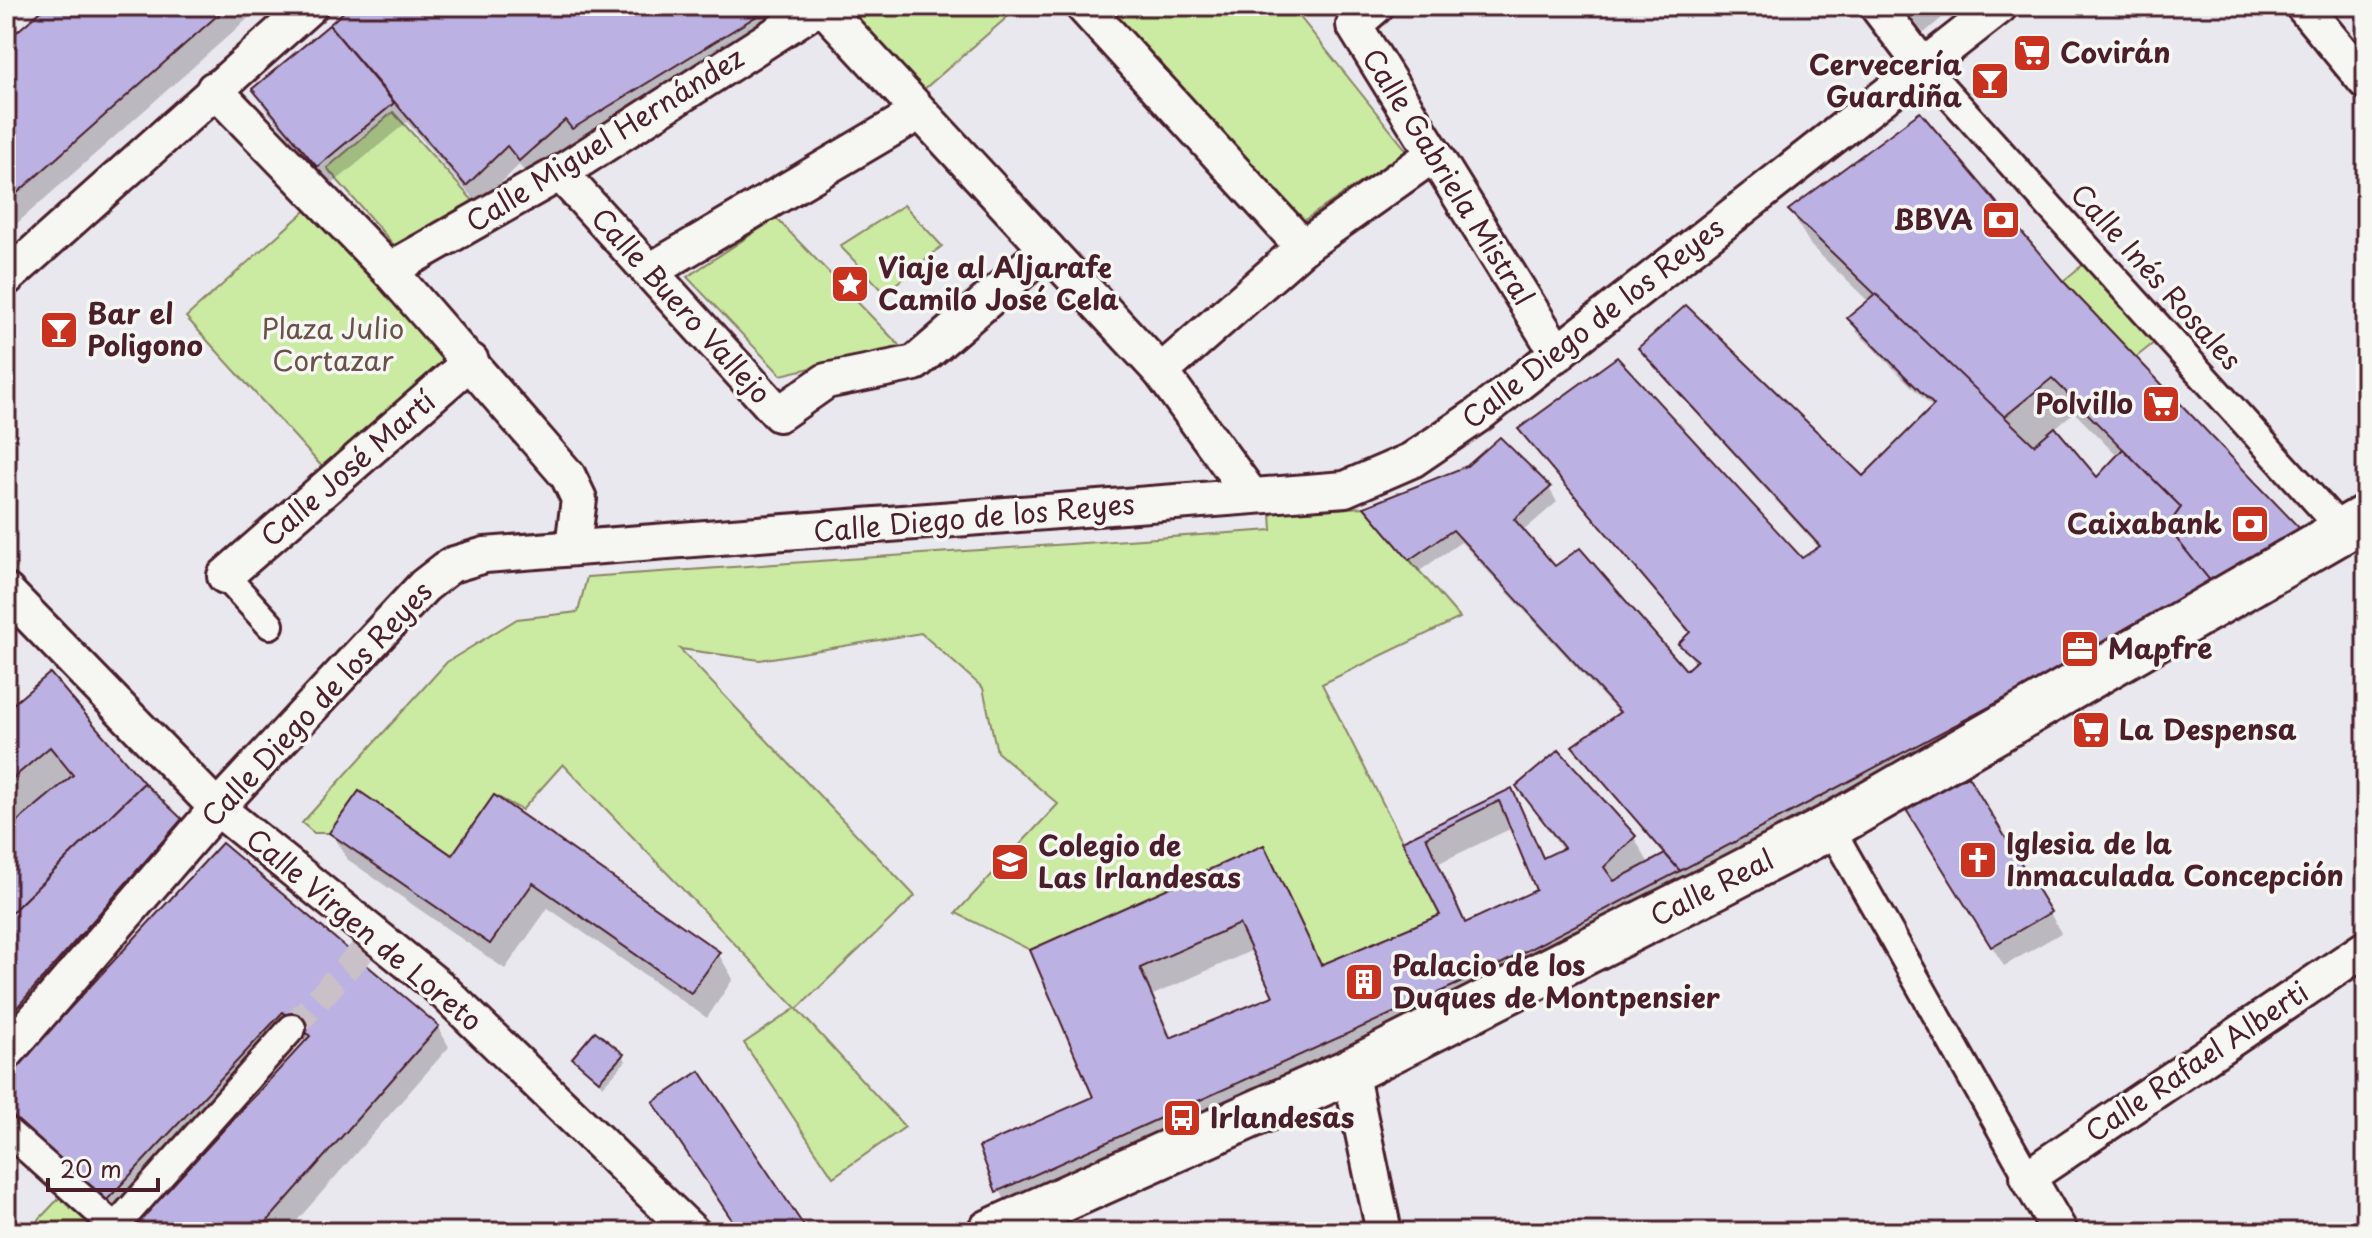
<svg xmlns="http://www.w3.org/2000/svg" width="2372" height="1238" font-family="'Playpen Sans',sans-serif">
	<rect width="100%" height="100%" fill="#eae8ef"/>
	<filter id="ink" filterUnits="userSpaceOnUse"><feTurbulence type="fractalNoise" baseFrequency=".0125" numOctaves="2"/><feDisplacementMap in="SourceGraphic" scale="16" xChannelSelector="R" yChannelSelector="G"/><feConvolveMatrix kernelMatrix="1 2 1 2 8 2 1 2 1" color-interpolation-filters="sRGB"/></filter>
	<g filter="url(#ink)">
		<g fill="#cbeaa2" stroke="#8a8466" stroke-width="2">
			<path d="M 856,6 L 1020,6 L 923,90 L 851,12 Z"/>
			<path d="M 1108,6 L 1291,6 L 1407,151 L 1303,221 Z"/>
			<path d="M 393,112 L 476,204 L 399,251 L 327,168 Z"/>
			<path d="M 321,197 L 468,361 L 335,481 L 186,317 Z"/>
			<path d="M 904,205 L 942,246 L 885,293 L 840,246 Z"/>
			<path d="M 776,218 L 901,347 L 781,375 L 687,277 Z"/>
			<path d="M 2102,249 L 2174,327 L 2135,358 L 2063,281 Z"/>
			<path d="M 1364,507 L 1460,618 L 1322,684 L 1440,915 L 1321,965 L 1264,845 L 1030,950 L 956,913 L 1058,804 L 997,752 L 983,688 L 921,633 L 760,660 L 680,649 L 915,896 L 797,1009 L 905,1127 L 833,1177 L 744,1043 L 796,1008 L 563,764 L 522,810 L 494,795 L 452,855 L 359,791 L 329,833 L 314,833 L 302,823 L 447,662 L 517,619 L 578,612 L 587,577 L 1272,530 L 1271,513 Z"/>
			<path d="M 63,1194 L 105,1232 L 27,1232 Z"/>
		</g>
		<g fill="#0003" fill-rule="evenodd">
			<path d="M 50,6 L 262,6 L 6,233 L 6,43 Z"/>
			<path d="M 352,6 L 411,6 L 417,12 L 424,6 L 790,6 L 585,148 L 578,139 L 532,180 L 519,165 L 479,205 L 407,122 L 330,186 L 266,110 L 254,90 Z"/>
			<path d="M 1901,6 L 1956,6 L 1924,33 Z"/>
			<path d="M 1790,210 L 2061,282 L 2303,535 L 2323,570 L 2237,622 L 2221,601 L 1686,885 L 1013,1218 L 981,1148 L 1096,1098 L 1033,951 L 1263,847 L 1322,967 L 1443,916 L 1405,842 L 1512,790 L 1545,859 L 1563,851 L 1519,787 L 1634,837 L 1649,864 L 1665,856 L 1575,747 L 1620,715 L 1461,542 L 1418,572 L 1366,508 L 1549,488 L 1557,502 L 1522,532 L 1555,568 L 1686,673 L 1696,664 L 1681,644 L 1690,634 L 1521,430 L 1802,561 L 1820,549 L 1649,361 L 1641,348 L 1863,478 L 1933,408 L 1857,332 L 1850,319 L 1869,302 L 1811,246 ZM 2074,412 L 2119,458 L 2097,480 L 2054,429 ZM 1512,828 L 1538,891 L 1467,924 L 1439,863 ZM 1253,950 L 1275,997 L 1173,1040 L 1153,995 Z"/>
			<path d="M 6,713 L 142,784 L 181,821 L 188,834 L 6,1045 Z"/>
			<path d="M 495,798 L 718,953 L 733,979 L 707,1018 L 548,908 L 505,969 L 347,859 L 332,833 L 452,858 Z"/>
			<path d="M 1919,828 L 2050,913 L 2061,933 L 2004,966 Z"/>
			<path d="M 222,846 L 438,1027 L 449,1047 L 287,1232 L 137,1232 L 307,1042 L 295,1031 L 119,1220 L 6,1119 L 6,1081 Z"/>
			<path d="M 623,1055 L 626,1061 L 603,1086 L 575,1058 Z"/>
		</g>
		<g fill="#bbb2e3" stroke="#4a1f2b" stroke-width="2" fill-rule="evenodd">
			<path d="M 47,6 L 228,6 L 6,203 L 6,41 Z"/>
			<path d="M 350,6 L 414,6 L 417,10 L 421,6 L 773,6 L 572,129 L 565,120 L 519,161 L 507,146 L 466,186 L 329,25 Z"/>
			<path d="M 329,25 L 394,103 L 317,167 L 252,89 Z"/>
			<path d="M 1920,112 L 2063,281 L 2305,534 L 2215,587 L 2167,527 L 2181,507 L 2052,378 L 2003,418 L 1788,210 Z"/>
			<path d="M 1876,294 L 2034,445 L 2055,427 L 2097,477 L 2123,449 L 2181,507 L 2167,527 L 2215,587 L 1680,871 L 1572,746 L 1620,712 L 1453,530 L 1409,560 L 1364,507 L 1467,466 L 1500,437 L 1551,487 L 1514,519 L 1555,566 L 1580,548 L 1686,670 L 1697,660 L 1678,644 L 1690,632 L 1518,429 L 1617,357 L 1802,558 L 1820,546 L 1638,348 L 1686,305 L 1863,476 L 1934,405 L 1847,318 Z"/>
			<path d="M 50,673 L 144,783 L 6,918 L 6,831 L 73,775 L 50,747 L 6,784 L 6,710 Z"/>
			<path d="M 1559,750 L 1636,836 L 1604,867 L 1614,881 L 1665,854 L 1680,871 L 1493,968 L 996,1192 L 979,1147 L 1093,1097 L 1030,950 L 1264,845 L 1321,965 L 1440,915 L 1402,841 L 1512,788 L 1543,858 L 1564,848 L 1516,786 ZM 1499,801 L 1536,890 L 1465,923 L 1426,837 ZM 1239,924 L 1273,996 L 1170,1038 L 1140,968 Z"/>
			<path d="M 1968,776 L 2051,912 L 1991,947 L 1905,808 Z"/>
			<path d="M 144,783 L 182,819 L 6,1020 L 6,918 Z"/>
			<path d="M 359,791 L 452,855 L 494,795 L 720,952 L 691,993 L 533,883 L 490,944 L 329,833 Z"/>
			<path d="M 222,843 L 439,1026 L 258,1232 L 137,1232 L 133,1228 L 310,1036 L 283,1012 L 106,1201 L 6,1111 L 6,1078 Z"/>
			<path d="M 595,1031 L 624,1054 L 599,1081 L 572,1058 Z"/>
			<path d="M 700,1071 L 808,1232 L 740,1232 L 653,1102 Z"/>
		</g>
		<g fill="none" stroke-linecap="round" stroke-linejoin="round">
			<path stroke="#cac0c8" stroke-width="26" stroke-dasharray="26 13" stroke-linecap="butt" d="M 292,1028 L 375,937"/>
			<g stroke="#4a1f2b" stroke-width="32">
				<g id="pedestrian">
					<path d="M 1922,65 L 2343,531"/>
					<path d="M 225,576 L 270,625"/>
					<path d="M 1830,827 L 2028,1177"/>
					<path d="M 6,1130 L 115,1227 L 292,1028"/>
				</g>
			</g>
			<g stroke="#4a1f2b" stroke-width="40">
				<g id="minor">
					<path d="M 822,6 L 1161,372 L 1250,494"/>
					<path d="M 1083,6 L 1303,247"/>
					<path d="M 1376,6 L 1354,25 L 1558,354"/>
					<path d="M 1877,6 L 1922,65"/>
					<path d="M 2303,6 L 2366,82"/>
					<path d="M 214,89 L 389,270 L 568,476 L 579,499 L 573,547"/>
					<path d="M 560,173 L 779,414 L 826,381 L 915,363 L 1047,249"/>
					<path d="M 389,270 L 560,173 L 820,6"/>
					<path d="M 650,271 L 918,113"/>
					<path d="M 6,278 L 310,6"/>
					<path d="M 1161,372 L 1303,247 L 1434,154"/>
					<path d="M 225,576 L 471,361"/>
					<path d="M 6,591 L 217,808 L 440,988 L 692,1232"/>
					<path d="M 6,1053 L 217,808 L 424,586 L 451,565 L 485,555 L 1345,489 L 1412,460 L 1478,415 L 2000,6"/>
					<path d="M 1350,1071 L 1384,1232"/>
					<path d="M 2060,1232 L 2028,1177 L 2366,948"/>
				</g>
			</g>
			<g stroke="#4a1f2b" stroke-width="50">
				<path id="secondary" d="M 990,1232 L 1350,1071 L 1726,881 L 1830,827 L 2366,517"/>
			</g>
			<use href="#pedestrian" stroke="#f6f6f2" stroke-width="26"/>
			<use href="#minor" stroke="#f6f6f2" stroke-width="34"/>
			<use href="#secondary" stroke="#f6f6f2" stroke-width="44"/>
		</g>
	</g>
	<defs>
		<g id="supermarket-square" transform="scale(2)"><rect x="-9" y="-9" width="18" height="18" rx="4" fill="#c8321e" stroke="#f6f6f2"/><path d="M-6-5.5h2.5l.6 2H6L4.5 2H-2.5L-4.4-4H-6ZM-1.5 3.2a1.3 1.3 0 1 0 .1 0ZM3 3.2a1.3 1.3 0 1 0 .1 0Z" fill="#fff"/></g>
		<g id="bar-square" transform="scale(2)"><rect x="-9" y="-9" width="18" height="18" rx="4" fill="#c8321e" stroke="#f6f6f2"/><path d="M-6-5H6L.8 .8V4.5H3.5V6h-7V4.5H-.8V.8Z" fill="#fff"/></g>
		<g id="bank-square" transform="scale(2)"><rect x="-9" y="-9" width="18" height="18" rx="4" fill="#c8321e" stroke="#f6f6f2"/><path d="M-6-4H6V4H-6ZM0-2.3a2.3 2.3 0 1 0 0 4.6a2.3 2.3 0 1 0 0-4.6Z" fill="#fff"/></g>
		<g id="sight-square" transform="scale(2)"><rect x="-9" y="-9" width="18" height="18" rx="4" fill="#c8321e" stroke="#f6f6f2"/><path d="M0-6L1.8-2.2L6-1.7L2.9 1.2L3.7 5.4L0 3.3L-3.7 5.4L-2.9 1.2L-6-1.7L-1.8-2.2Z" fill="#fff"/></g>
		<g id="office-square" transform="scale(2)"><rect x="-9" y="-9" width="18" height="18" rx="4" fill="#c8321e" stroke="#f6f6f2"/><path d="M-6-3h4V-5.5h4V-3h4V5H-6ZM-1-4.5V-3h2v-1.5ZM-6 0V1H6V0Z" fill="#fff"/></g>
		<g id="church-square" transform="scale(2)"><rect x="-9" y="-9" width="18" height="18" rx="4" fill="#c8321e" stroke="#f6f6f2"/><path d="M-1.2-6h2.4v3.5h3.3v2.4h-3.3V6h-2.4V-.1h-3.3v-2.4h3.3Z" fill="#fff"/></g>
		<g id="school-square" transform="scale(2)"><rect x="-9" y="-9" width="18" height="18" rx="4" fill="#c8321e" stroke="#f6f6f2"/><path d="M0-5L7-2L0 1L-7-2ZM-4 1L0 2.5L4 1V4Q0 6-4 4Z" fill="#fff"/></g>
		<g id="building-square" transform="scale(2)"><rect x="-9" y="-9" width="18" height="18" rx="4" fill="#c8321e" stroke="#f6f6f2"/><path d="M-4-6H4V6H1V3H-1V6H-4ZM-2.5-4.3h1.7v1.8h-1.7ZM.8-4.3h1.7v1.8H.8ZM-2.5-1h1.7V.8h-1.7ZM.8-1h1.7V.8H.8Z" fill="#fff"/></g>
		<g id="bus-square" transform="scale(2)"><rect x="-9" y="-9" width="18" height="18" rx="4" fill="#c8321e" stroke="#f6f6f2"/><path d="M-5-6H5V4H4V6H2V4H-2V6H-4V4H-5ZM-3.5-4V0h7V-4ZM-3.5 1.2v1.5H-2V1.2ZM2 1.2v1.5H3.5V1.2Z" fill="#fff"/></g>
	</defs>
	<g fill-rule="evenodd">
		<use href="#supermarket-square" x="2032" y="53"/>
		<use href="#bar-square" x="1990" y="81"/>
		<use href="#bank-square" x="2001" y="220"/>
		<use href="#sight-square" x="850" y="284"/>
		<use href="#bar-square" x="59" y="330"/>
		<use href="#supermarket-square" x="2161" y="404"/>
		<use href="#bank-square" x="2250" y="524"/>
		<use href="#office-square" x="2080" y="649"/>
		<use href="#supermarket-square" x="2091" y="730"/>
		<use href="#church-square" x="1978" y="860"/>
		<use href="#school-square" x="1010" y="862"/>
		<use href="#building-square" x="1364" y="982"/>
		<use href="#bus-square" x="1182" y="1118"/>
	</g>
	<g text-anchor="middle" stroke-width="7" stroke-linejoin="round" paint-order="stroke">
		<g font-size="28" font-weight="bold" fill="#4a1f2b" stroke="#f6f6f2" text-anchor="start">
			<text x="2060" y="63">Covirán</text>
			<text x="1962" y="75" text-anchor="end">Cervecería<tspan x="1962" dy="32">Guardiña</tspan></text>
			<text x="1973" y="230" text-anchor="end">BBVA</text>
			<text x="878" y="278">Viaje al Aljarafe<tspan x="878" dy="32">Camilo José Cela</tspan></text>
			<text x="87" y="324">Bar el<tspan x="87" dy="32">Poligono</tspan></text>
			<text x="2133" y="414" text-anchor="end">Polvillo</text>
			<text x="2222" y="534" text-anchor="end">Caixabank</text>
			<text x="2108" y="659">Mapfre</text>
			<text x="2119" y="740">La Despensa</text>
			<text x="2006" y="854">Iglesia de la<tspan x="2006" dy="32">Inmaculada Concepción</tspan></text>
			<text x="1038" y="856">Colegio de<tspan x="1038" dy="32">Las Irlandesas</tspan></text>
			<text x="1392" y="976">Palacio de los<tspan x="1392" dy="32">Duques de Montpensier</tspan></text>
			<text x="1210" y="1128">Irlandesas</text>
		</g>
		<g font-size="28" fill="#4a1f2b" stroke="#f6f6f2">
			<text transform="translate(605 140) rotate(-32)" y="10">Calle Miguel Hernández</text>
			<text transform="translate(1448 177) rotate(58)" y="10">Calle Gabriela Mistral</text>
			<text transform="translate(2156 277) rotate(48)" y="10">Calle Inés Rosales</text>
			<text transform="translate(681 306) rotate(48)" y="10">Calle Buero Vallejo</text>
			<text transform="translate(1593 323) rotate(-38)" y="10">Calle Diego de los Reyes</text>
			<text transform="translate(348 469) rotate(-41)" y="10">Calle José Martí</text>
			<text transform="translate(974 518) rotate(-5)" y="10">Calle Diego de los Reyes</text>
			<text transform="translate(317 704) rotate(-47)" y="10">Calle Diego de los Reyes</text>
			<text transform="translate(1712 888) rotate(-27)" y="10">Calle Real</text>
			<text transform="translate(364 930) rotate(40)" y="10">Calle Virgen de Loreto</text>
			<text transform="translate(2197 1062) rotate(-34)" y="10">Calle Rafael Alberti</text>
		</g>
		<g font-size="28" fill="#6a5249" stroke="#f6f6f2">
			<text x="333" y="339">Plaza Julio<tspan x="333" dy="32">Cortazar</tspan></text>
		</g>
	</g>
	<rect width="2372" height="1238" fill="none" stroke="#f6f6f2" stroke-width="32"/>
	<rect x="16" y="16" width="2340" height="1206" fill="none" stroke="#4a1f2b" stroke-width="3" filter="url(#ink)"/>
	<path d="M48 1178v12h110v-12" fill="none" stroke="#4a1f2b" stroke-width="4"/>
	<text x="60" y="1178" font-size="24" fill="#4a1f2b" stroke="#f6f6f2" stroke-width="6" paint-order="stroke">20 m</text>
</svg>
